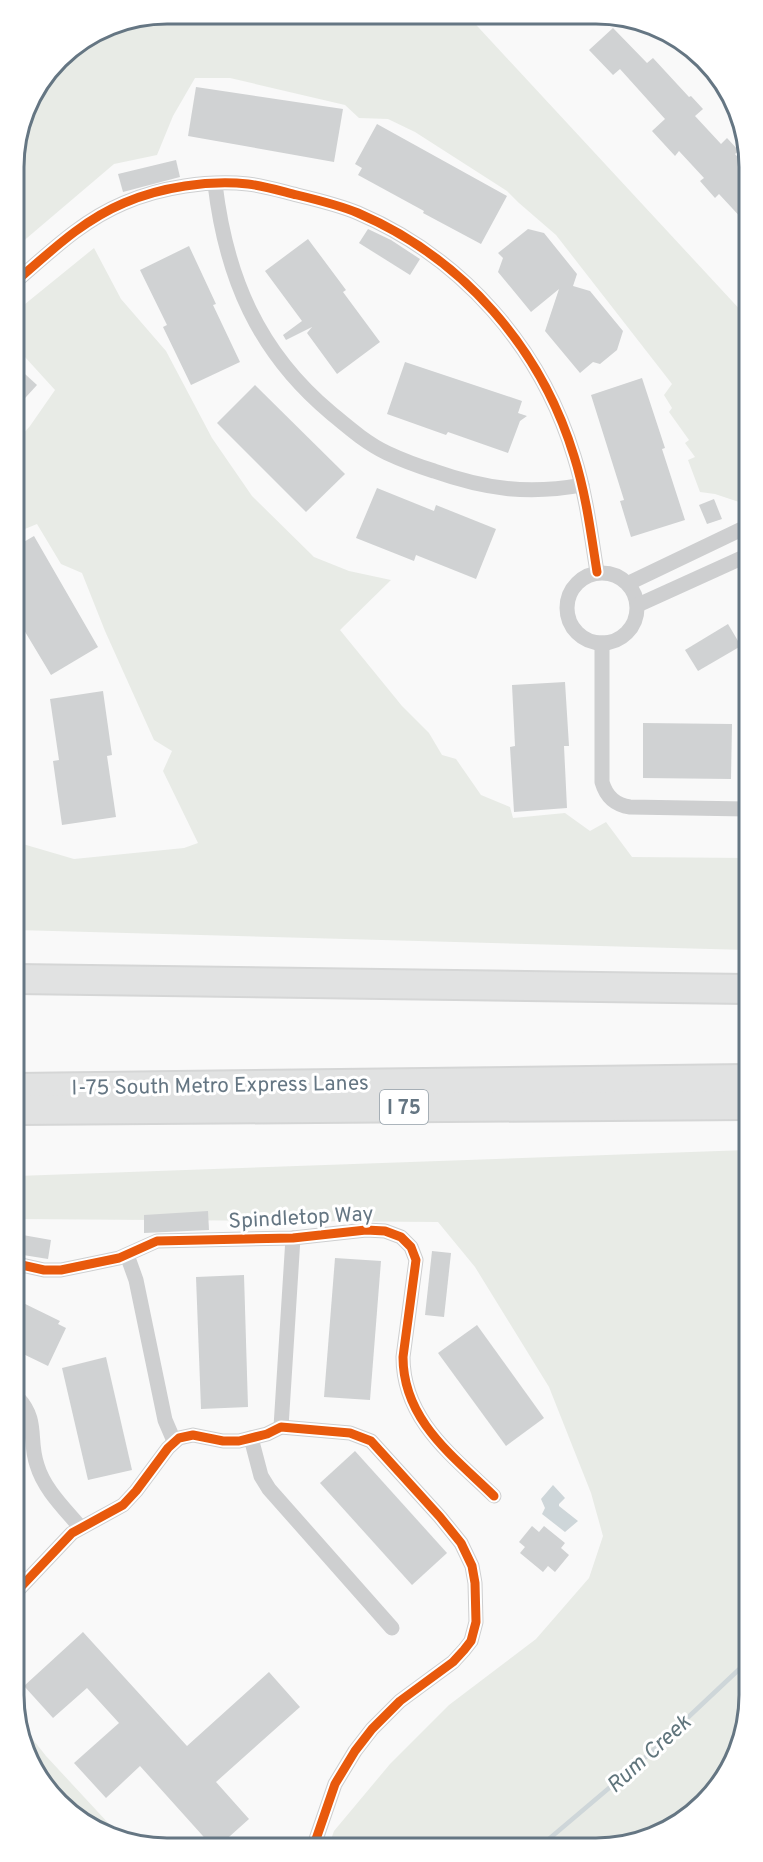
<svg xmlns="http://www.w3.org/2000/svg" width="763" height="1862" font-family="Overpass,sans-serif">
	<rect width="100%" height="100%" fill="#f9f9f9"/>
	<g fill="#e8ebe6">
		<path d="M 167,14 L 467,15 L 745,315 L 745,499 L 739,502 L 715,494 L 700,492 L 688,460 L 695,457 L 685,443 L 689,440 L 669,412 L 672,408 L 664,395 L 672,384 L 556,235 L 519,203 L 507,191 L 415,132 L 388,119 L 359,118 L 345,105 L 230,78 L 195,78 L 173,116 L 157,155 L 114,164 L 14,249 L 14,157 L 29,99 L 66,52 L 109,25 Z"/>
		<path d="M 94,248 L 121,299 L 166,351 L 212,438 L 252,496 L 314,557 L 349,571 L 391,580 L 340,630 L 402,706 L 429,733 L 442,755 L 456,759 L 481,795 L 510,807 L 513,818 L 565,813 L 590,831 L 606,822 L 632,857 L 747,858 L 747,950 L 16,930 L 16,842 L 74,859 L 184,848 L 198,843 L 163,771 L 172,751 L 154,740 L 105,631 L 82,573 L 61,564 L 37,524 L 15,533 L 15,443 L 30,426 L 55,390 L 14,345 L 14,313 Z"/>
		<path d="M 747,1150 L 749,1705 L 718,1789 L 681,1823 L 635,1843 L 329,1845 L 334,1831 L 390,1764 L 449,1705 L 536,1639 L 589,1578 L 603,1536 L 591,1493 L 549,1387 L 475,1267 L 438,1222 L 17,1219 L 17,1176 Z"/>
		<path d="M 19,1722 L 46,1756 L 122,1838 L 66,1810 L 19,1734 Z"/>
	</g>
	<path fill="#ced6d9" d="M 553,1485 L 565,1498 L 559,1504 L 559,1506 L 578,1521 L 565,1532 L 542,1514 L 545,1508 L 541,1499 Z"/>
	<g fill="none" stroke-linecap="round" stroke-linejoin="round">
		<path stroke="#ced6d9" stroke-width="4.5" d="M 543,1844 L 648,1755 L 749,1660"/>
	</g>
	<g fill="#d0d2d3">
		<path d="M 613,28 L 647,63 L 653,58 L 689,97 L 691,96 L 703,109 L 695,116 L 721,144 L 727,138 L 739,151 L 735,154 L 744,164 L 745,222 L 719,194 L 715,198 L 700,181 L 704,178 L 679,151 L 675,156 L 652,131 L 665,119 L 620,69 L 613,75 L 589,50 Z"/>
		<path d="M 196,87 L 343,109 L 334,162 L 188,136 Z"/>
		<path d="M 377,124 L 507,196 L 481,244 L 423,213 L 424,211 L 358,175 L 362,168 L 355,164 Z"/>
		<path d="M 176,160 L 180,177 L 123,192 L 118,174 Z"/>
		<path d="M 368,229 L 391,240 L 420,259 L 410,275 L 359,243 Z"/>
		<path d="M 528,229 L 544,233 L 577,274 L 573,286 L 590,291 L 623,331 L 617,350 L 600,364 L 593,362 L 580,373 L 545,331 L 559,289 L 531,312 L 498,272 L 503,258 L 498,253 Z"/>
		<path d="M 308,239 L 346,290 L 343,292 L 380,342 L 337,374 L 307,333 L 312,327 L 286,340 L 283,335 L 302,321 L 265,271 Z"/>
		<path d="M 189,246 L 216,304 L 213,305 L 240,362 L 191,385 L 163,327 L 167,325 L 140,270 Z"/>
		<path d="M 405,362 L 522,401 L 518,413 L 527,416 L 520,421 L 508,453 L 448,432 L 446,435 L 387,414 Z"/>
		<path d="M 14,364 L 37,385 L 15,409 Z"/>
		<path d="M 642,378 L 665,448 L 662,449 L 685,520 L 631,537 L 620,501 L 624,500 L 591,395 Z"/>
		<path d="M 255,385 L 345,474 L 306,512 L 217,423 Z"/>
		<path d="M 377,488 L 434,511 L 436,505 L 496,529 L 476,579 L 416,555 L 414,561 L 356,538 Z"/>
		<path d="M 714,499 L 722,519 L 707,524 L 699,505 Z"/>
		<path d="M 34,536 L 98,647 L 51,675 L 18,620 L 20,618 L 15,610 L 15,547 Z"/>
		<path d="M 728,624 L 741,646 L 698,671 L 685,650 Z"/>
		<path d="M 565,682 L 569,746 L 564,746 L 567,808 L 514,812 L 510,747 L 515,746 L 512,685 Z"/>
		<path d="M 103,691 L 112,755 L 107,756 L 116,817 L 62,825 L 53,761 L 59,760 L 50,699 Z"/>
		<path d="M 643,723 L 732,724 L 731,779 L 643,778 Z"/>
		<path d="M 208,1211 L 209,1230 L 144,1233 L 144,1215 Z"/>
		<path d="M 17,1234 L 51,1240 L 48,1259 L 17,1254 Z"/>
		<path d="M 432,1251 L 451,1253 L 444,1317 L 425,1315 Z"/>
		<path d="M 335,1258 L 381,1261 L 370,1400 L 324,1397 Z"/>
		<path d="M 244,1275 L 248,1407 L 201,1409 L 196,1277 Z"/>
		<path d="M 17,1300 L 60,1321 L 58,1324 L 66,1328 L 48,1366 L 17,1351 Z"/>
		<path d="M 477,1325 L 544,1418 L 506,1446 L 438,1353 Z"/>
		<path d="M 106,1357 L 132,1470 L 88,1480 L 62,1368 Z"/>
		<path d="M 355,1451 L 447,1553 L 412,1585 L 320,1483 Z"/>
		<path d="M 532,1526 L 539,1532 L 544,1526 L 565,1543 L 561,1548 L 569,1555 L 555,1572 L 548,1566 L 543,1572 L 520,1553 L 525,1547 L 519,1542 Z"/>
		<path d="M 83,1632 L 187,1746 L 269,1672 L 300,1707 L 216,1782 L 249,1819 L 220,1845 L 211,1845 L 140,1766 L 106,1798 L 74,1763 L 119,1723 L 87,1688 L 53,1718 L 24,1686 Z"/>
	</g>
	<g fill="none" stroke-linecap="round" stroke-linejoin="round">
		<g stroke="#d5d6d6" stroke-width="32">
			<g id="highway">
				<path d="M 16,979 L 747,989"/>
				<path d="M 17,1088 L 747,1079"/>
				<path d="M 17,1110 L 747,1105"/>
			</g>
		</g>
		<g stroke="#cecfd0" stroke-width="15">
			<path d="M 215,184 C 226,277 258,352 331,413 C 349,428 366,443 387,453 C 402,460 418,466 434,471 C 485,489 528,495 582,485"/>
			<path d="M 14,283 C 49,253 81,221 124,203 C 161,187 208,180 248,184 C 265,186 281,191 297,195 C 318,200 339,205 358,213 C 463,258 541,348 574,456 C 586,494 591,534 597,572"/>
			<circle cx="602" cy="608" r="35"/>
			<path d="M 629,583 L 746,527"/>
			<path d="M 638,605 L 746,556"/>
			<path d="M 602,643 L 602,782 C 606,796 615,805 630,807 L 746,809"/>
			<path d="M 16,739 L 16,774"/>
			<path d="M 127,1255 L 136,1280 L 165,1420 L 174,1441"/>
			<path d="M 17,1264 L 44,1270 L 61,1270 L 119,1258 L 157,1241 L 293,1238 L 366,1230 L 385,1231 L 401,1237 L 411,1247 L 416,1260 L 403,1357 C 403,1420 453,1456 494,1496"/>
			<path d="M 18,1398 C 39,1421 28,1439 37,1465 C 44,1489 64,1508 80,1527"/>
			<path d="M 281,1427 L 293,1238"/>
			<path d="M 251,1438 L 261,1476 L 269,1489 L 392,1628"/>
			<path d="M 18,1590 L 72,1533 L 123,1505 L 136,1491 L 168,1448 L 179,1438 L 193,1435 L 223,1441 L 239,1441 L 267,1434 L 281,1427 L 350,1433 L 371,1441 L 440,1517 L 461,1543 L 472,1566 L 475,1583 L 476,1622 L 471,1641 L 464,1650 L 453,1662 L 400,1701 L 372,1729 L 355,1751 L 335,1784 L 314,1845"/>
		</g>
		<use href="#highway" stroke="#e1e2e2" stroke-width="28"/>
		<g stroke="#fff" stroke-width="13">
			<g id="cycleway">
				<path d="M 14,283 C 49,253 81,221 124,203 C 161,187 208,180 248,184 C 265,186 281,191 297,195 C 318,200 339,205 358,213 C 463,258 541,348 574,456 C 586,494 591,534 597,572"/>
				<path d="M 17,1264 L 44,1270 L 61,1270 L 119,1258 L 157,1241 L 293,1238 L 366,1230 L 385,1231 L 401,1237 L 411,1247 L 416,1260 L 403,1357 C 403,1420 453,1456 494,1496"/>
				<path d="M 18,1590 L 72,1533 L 123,1505 L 136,1491 L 168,1448 L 179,1438 L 193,1435 L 223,1441 L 239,1441 L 267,1434 L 281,1427 L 350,1433 L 371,1441 L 440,1517 L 461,1543 L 472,1566 L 475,1583 L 476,1622 L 471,1641 L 464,1650 L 453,1662 L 400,1701 L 372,1729 L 355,1751 L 335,1784 L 314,1845"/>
			</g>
		</g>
		<use href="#cycleway" stroke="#e8590c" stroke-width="9"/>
	</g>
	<g text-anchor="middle" stroke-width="6" stroke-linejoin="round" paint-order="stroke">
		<rect fill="#fff" stroke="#939fa8" stroke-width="1.5" x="380" y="1090" width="48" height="34" rx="4.5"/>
		<g font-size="20" font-weight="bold" fill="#657683">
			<text x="404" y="1114">I 75</text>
		</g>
		<g font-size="21" fill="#657683" stroke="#fff">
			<text transform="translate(220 1085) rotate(-1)" y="7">I-75 South Metro Express Lanes</text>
			<text transform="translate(301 1217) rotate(-3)" y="7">Spindletop Way</text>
		</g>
		<g font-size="22" font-style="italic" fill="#60757c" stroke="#fff">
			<text transform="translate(648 1753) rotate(-42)" y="8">Rum Creek</text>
		</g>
	</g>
	<path d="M0 0H763V1862H0ZM167 24H596A143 143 0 0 1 739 167V1695A143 143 0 0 1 596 1838H167A143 143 0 0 1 24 1695V167A143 143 0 0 1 167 24Z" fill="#fff" fill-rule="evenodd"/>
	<path fill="none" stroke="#657683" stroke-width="3" d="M167 24H596A143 143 0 0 1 739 167V1695A143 143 0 0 1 596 1838H167A143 143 0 0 1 24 1695V167A143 143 0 0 1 167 24Z"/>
</svg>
